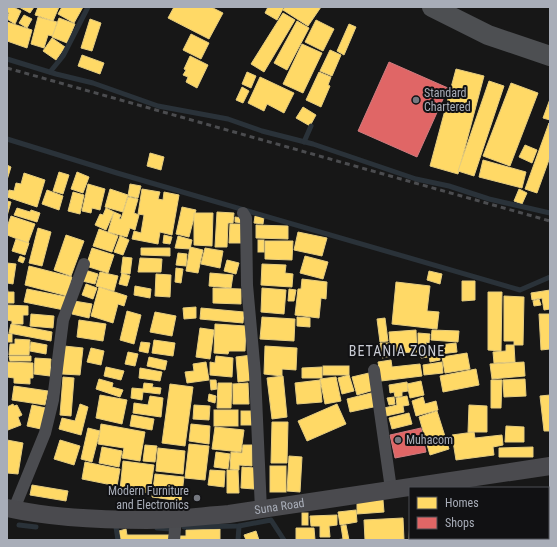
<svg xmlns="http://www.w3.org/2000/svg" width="557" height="547" font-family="'Roboto Condensed',sans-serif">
	<rect width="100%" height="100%" fill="#171717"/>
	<g fill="#ffd966" stroke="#e5cc7f">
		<path d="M 7,7 L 13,7 L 21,11 L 15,24 L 7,19 L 9,13 L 7,12 Z"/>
		<path d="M 19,7 L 34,7 L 30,13 Z"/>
		<path d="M 38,7 L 59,7 L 53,21 L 35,15 Z"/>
		<path d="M 62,7 L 83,7 L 74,23 L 58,14 Z"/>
		<path d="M 174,7 L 211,7 L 223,13 L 209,39 L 168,18 Z"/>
		<path d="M 268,7 L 284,7 L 277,20 L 265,13 Z"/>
		<path d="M 286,7 L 321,7 L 308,26 L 283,10 Z"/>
		<path d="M 283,13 L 295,20 L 264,72 L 251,64 Z"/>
		<path d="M 24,15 L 32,19 L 27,28 L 19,23 Z"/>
		<path d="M 38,17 L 57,22 L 53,36 L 48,35 L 44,48 L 31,44 Z"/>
		<path d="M 59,18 L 75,24 L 67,43 L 52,37 Z"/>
		<path d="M 90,19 L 101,23 L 92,51 L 81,48 Z"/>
		<path d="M 316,20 L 334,29 L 323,51 L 305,42 Z"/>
		<path d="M 297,21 L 309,28 L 287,70 L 274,63 Z"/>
		<path d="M 7,22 L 32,30 L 27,48 L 7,41 Z"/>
		<path d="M 349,24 L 356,27 L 344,55 L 337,51 Z"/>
		<path d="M 191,34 L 209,43 L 201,59 L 183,50 Z"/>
		<path d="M 52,38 L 65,47 L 56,60 L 43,51 Z"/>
		<path d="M 302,44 L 322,53 L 303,93 L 283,84 Z"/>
		<path d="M 330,50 L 341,55 L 332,76 L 320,71 Z"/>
		<path d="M 82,55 L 104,63 L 100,74 L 78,66 Z"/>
		<path d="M 190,56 L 208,65 L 197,88 L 186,82 L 188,77 L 183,75 L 186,70 L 184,69 Z"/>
		<path d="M 456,69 L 484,76 L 458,174 L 430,166 Z"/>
		<path d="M 247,72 L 256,76 L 251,88 L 242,84 Z"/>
		<path d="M 319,72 L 331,77 L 328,85 L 330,86 L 321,107 L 306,100 Z"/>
		<path d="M 260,77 L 294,93 L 284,113 L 267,104 L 264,111 L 248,103 Z"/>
		<path d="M 489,81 L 504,86 L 474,176 L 458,171 Z"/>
		<path d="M 511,83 L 538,93 L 510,166 L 483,156 Z"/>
		<path d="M 242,87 L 249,91 L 243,103 L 236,100 Z"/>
		<path d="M 550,99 L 550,120 L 543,118 Z"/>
		<path d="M 303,107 L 316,115 L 310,126 L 296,118 Z"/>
		<path d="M 549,123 L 550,157 L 537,193 L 525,189 Z"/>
		<path d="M 525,145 L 537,150 L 532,163 L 519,157 Z"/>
		<path d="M 150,153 L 164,157 L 161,170 L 147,166 Z"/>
		<path d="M 483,160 L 526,172 L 522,188 L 479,177 Z"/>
		<path d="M 7,165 L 11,167 L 7,180 Z"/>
		<path d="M 59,172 L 69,175 L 63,194 L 53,191 Z"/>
		<path d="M 77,172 L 89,177 L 83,193 L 71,189 Z"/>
		<path d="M 24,173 L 45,180 L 37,207 L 7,197 L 9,190 L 14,191 L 16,183 L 21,184 Z"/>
		<path d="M 88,184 L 105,189 L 100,210 L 92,208 L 91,213 L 82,211 Z"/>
		<path d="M 130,184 L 141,186 L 138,198 L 128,196 Z"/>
		<path d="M 110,189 L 128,195 L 123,212 L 105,207 Z"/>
		<path d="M 142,189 L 160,192 L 158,199 L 163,200 L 164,192 L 179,195 L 172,235 L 160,232 L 158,244 L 132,239 L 134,231 L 141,233 L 144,215 L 138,214 Z"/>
		<path d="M 519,189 L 527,193 L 522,204 L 514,201 Z"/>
		<path d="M 47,190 L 63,196 L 59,210 L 42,204 Z"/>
		<path d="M 73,192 L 84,195 L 80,214 L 68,211 Z"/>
		<path d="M 128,197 L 138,199 L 134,213 L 139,215 L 135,230 L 130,228 L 127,237 L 108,232 L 114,212 L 121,215 L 119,219 L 121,219 Z"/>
		<path d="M 7,201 L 11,202 L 7,216 Z"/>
		<path d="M 182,207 L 196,210 L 189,237 L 176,234 Z"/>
		<path d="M 17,208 L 30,212 L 31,210 L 40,213 L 37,222 L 14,215 Z"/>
		<path d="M 106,208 L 114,212 L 106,230 L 95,225 L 100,214 L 103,215 Z"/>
		<path d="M 217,212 L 234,213 L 233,223 L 228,223 L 227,247 L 215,247 Z"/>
		<path d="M 194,213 L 213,213 L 212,246 L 194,245 Z"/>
		<path d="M 11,216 L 35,224 L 28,243 L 7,235 L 7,227 Z"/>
		<path d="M 255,216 L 264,217 L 263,224 L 254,223 Z"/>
		<path d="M 235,217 L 243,218 L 243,223 L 235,222 Z"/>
		<path d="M 230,224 L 244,224 L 243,243 L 229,243 Z"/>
		<path d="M 256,225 L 288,226 L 288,239 L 256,238 Z"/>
		<path d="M 38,228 L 51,232 L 42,266 L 29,263 Z"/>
		<path d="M 99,229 L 118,236 L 112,252 L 93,246 Z"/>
		<path d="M 298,232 L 327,238 L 322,256 L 294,250 Z"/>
		<path d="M 66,235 L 84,241 L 71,276 L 54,270 Z"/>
		<path d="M 164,235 L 172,237 L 170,244 L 163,243 Z"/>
		<path d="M 120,236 L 129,240 L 123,255 L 114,252 Z"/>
		<path d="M 178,236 L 192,240 L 190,249 L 175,248 Z"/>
		<path d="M 16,239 L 29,243 L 25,255 L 12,251 Z"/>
		<rect x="258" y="240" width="6" height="12"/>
		<path d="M 265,241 L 293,241 L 292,260 L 265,259 Z"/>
		<path d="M 190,247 L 203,250 L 198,273 L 186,271 Z"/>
		<path d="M 92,248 L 114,255 L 108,273 L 86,266 Z"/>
		<path d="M 141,248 L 170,248 L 170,256 L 141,255 Z"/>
		<path d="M 205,248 L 223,251 L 220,268 L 201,264 Z"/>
		<path d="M 178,253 L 187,254 L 186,266 L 176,265 Z"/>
		<path d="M 20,256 L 25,258 L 23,263 L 18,261 Z"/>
		<path d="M 305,256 L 328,262 L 323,279 L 300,273 Z"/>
		<path d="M 123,257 L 132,258 L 130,274 L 121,273 Z"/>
		<path d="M 140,258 L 162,259 L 161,272 L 138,272 Z"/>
		<path d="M 227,260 L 239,263 L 236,274 L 224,271 Z"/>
		<path d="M 7,263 L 16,264 L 13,284 L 7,283 Z"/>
		<path d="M 262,264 L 286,265 L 285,273 L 293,274 L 292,287 L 261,285 Z"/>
		<path d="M 29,266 L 72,277 L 67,296 L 25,285 Z"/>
		<path d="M 176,268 L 183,269 L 181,283 L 175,282 Z"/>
		<path d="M 85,270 L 98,274 L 95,284 L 82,281 Z"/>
		<path d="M 429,271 L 442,274 L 440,284 L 427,280 Z"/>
		<path d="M 100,272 L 118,276 L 114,291 L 96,286 Z"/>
		<path d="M 122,273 L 130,276 L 127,286 L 119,284 Z"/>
		<path d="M 210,273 L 233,275 L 231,288 L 209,286 Z"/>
		<path d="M 156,274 L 171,275 L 170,297 L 155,296 Z"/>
		<path d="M 302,279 L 327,282 L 326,299 L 321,298 L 319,318 L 295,315 L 298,289 L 301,289 Z"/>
		<path d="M 462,281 L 475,281 L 475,300 L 462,301 Z"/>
		<path d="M 396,282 L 430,286 L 427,311 L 439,312 L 437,329 L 392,324 Z"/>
		<path d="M 86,284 L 97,288 L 93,299 L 82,295 Z"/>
		<path d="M 7,286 L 8,292 L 14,292 L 14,303 L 7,303 Z"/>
		<path d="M 135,286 L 151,289 L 150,298 L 134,295 Z"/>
		<path d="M 99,287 L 127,296 L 124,306 L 118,304 L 113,323 L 91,316 Z"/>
		<path d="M 213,288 L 241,289 L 241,304 L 213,303 Z"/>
		<path d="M 262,288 L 286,290 L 284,314 L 261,312 Z"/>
		<path d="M 27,289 L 67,297 L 64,310 L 24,302 Z"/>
		<path d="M 289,289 L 296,290 L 294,301 L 288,301 Z"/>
		<path d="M 550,290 L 550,309 L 544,310 L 542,298 L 532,300 L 531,293 Z"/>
		<path d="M 488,292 L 502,292 L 501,351 L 488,350 Z"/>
		<path d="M 504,296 L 524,297 L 523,345 L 514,345 L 514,341 L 504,341 Z"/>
		<path d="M 539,299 L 541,305 L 534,306 L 533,301 Z"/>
		<path d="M 74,301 L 92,304 L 89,318 L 72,314 Z"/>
		<path d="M 7,305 L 28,306 L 28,315 L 23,315 L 23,324 L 12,324 L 12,321 L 7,320 Z"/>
		<path d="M 196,307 L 196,318 L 184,319 L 183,308 Z"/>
		<path d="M 201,308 L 244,312 L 243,323 L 200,319 Z"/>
		<path d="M 127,311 L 141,315 L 134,344 L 120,340 Z"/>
		<path d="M 155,312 L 176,316 L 172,336 L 150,332 Z"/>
		<path d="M 31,314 L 54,316 L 53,328 L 30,326 Z"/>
		<path d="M 539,314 L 550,314 L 550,349 L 541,350 Z"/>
		<path d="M 262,317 L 295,319 L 294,341 L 260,339 Z"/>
		<path d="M 297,317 L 310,318 L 310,327 L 297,326 Z"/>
		<path d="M 385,318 L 388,341 L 380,342 L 377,319 Z"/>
		<path d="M 79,320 L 106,324 L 103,341 L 77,337 Z"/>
		<path d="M 11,324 L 52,332 L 51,341 L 9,333 Z"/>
		<path d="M 215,324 L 246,326 L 245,351 L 229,351 L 228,354 L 214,353 Z"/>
		<path d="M 200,328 L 214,330 L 210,359 L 196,357 Z"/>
		<path d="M 416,330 L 417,352 L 391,353 L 389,332 Z"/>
		<path d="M 432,330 L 459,331 L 458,342 L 431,340 Z"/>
		<path d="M 418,333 L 430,334 L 429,343 L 426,342 L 426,345 L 418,345 Z"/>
		<rect x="7" y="334" width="5" height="8"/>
		<path d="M 15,339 L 30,340 L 29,355 L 9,355 L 10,344 L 15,344 Z"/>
		<path d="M 154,340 L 175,343 L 173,356 L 152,353 Z"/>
		<path d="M 31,342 L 47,345 L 46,354 L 30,351 Z"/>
		<path d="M 141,342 L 150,343 L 148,353 L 139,351 Z"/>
		<path d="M 380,343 L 389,343 L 391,356 L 382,358 Z"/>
		<path d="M 456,343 L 457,352 L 440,354 L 439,345 Z"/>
		<path d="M 437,345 L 438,351 L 430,352 L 429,346 Z"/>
		<path d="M 506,345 L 514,345 L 515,362 L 494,363 L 493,352 L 506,351 Z"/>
		<path d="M 64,346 L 83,348 L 80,375 L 62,374 Z"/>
		<path d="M 265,346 L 297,348 L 296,370 L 282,369 L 282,376 L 264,374 Z"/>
		<path d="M 427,347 L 428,357 L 421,358 L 419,348 Z"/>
		<path d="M 91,348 L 104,351 L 101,365 L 87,362 Z"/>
		<path d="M 128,352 L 138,354 L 135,366 L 125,364 Z"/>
		<path d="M 439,353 L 440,360 L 430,362 L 429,355 Z"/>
		<path d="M 467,353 L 470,369 L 445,373 L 442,357 Z"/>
		<path d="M 252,355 L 254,380 L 238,382 L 236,357 Z"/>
		<path d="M 9,356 L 31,356 L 31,361 L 10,361 Z"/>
		<path d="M 216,356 L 233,358 L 232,377 L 210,375 L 210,362 L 215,363 Z"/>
		<path d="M 149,357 L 167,361 L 165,370 L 147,366 Z"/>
		<path d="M 35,358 L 51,359 L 50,376 L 34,374 Z"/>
		<path d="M 391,360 L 392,367 L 420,364 L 422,376 L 381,381 L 378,362 Z"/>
		<path d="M 7,362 L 33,363 L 33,378 L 30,378 L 30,384 L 14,383 L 14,378 L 7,377 Z"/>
		<path d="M 206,362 L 209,380 L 187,383 L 185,372 L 194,371 L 193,364 Z"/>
		<path d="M 442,362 L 443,373 L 424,375 L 423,365 Z"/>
		<path d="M 524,362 L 525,376 L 492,379 L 490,364 Z"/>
		<rect x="323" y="366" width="26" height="9"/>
		<path d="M 106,367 L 124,371 L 121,380 L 104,376 Z"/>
		<path d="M 322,367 L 322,378 L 302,378 L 302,368 Z"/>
		<path d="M 140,368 L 162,372 L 160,381 L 139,378 Z"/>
		<path d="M 476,369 L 479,385 L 443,392 L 440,376 Z"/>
		<path d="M 369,373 L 374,390 L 357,395 L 352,377 Z"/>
		<path d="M 349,375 L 354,391 L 342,394 L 338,378 Z"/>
		<path d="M 283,376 L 287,417 L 272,419 L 267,378 Z"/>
		<path d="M 63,377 L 74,378 L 71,416 L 60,415 Z"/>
		<path d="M 336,377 L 341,401 L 325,404 L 320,379 Z"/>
		<path d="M 99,379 L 113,383 L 112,387 L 123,390 L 120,397 L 96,389 Z"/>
		<path d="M 525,379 L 526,396 L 504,397 L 503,380 Z"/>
		<path d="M 210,380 L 216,380 L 217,389 L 211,390 Z"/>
		<path d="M 320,380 L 322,402 L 297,404 L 295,383 Z"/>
		<path d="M 491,380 L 502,380 L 501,408 L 491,408 Z"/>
		<path d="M 421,381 L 424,395 L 410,398 L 407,384 Z"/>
		<path d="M 407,382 L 408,391 L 402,392 L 402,396 L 395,397 L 394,392 L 390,393 L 389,385 Z"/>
		<path d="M 144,383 L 153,384 L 152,387 L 161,388 L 160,394 L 143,392 L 142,400 L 131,398 L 132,388 L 143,389 Z"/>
		<path d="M 218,383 L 232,383 L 231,408 L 217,408 Z"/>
		<path d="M 248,383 L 249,404 L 233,404 L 233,384 Z"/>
		<path d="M 170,384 L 193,387 L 185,446 L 162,443 Z"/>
		<path d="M 14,386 L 48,391 L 45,405 L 12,400 Z"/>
		<path d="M 375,392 L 378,406 L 350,412 L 347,399 Z"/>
		<path d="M 209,394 L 216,396 L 215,403 L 208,401 Z"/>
		<path d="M 100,395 L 127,400 L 122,424 L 96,418 Z"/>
		<path d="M 550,395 L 550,431 L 544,431 L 540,396 Z"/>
		<path d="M 150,396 L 163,398 L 161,417 L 133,413 L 134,403 L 148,405 Z"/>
		<path d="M 407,396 L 409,405 L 403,406 L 404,412 L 386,416 L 384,408 L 397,405 L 396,398 Z"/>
		<path d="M 394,397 L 395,404 L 389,405 L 387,398 Z"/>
		<path d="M 423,397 L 425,404 L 436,401 L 438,410 L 416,416 L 412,401 Z"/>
		<path d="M 13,404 L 14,406 L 17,405 L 22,415 L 18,417 L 21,425 L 8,430 L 7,407 Z"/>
		<path d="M 80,404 L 88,407 L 81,435 L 59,429 L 62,418 L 75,421 Z"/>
		<path d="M 337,404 L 346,424 L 307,441 L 298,421 Z"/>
		<path d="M 32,405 L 46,408 L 41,429 L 27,426 Z"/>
		<path d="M 194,405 L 210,406 L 209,420 L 193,419 Z"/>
		<path d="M 469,405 L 487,406 L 487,432 L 468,432 Z"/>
		<rect x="214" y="410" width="24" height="16"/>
		<rect x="241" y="411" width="12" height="14"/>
		<path d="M 437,411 L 449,449 L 430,455 L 419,417 Z"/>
		<path d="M 409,413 L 412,424 L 392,429 L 389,418 Z"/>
		<path d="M 132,415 L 154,419 L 152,430 L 130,426 Z"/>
		<path d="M 272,422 L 288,422 L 287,463 L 271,463 Z"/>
		<path d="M 101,424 L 145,432 L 140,461 L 122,458 L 124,448 L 98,444 Z"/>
		<path d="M 191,424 L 210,426 L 209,444 L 189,441 Z"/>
		<path d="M 506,426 L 524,427 L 524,442 L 505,442 Z"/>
		<path d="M 215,427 L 244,430 L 241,452 L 212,449 Z"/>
		<path d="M 88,428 L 100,431 L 92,462 L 81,459 Z"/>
		<path d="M 474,432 L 475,438 L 502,435 L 503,445 L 493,447 L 494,455 L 456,460 L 452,435 Z"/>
		<path d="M 7,440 L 23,443 L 18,474 L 7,473 Z"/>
		<path d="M 60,440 L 80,446 L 74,465 L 54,459 Z"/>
		<path d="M 189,444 L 209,446 L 205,480 L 185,478 Z"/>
		<path d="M 145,445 L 157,446 L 155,462 L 143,461 Z"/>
		<path d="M 243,445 L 252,445 L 252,466 L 239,465 L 239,470 L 230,469 L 231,452 L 242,453 Z"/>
		<path d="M 102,447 L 122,451 L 119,467 L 99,463 Z"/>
		<path d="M 533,447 L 533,457 L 499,457 L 499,448 Z"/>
		<path d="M 158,448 L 185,451 L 183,474 L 156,471 Z"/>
		<path d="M 216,452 L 230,454 L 228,469 L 214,467 Z"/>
		<path d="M 289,456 L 302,457 L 300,492 L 287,491 Z"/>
		<path d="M 123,461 L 154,465 L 150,493 L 120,490 Z"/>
		<path d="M 85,462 L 120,469 L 117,486 L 82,479 Z"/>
		<rect x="270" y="466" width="16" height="26"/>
		<path d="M 242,467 L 255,468 L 254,489 L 241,488 Z"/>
		<path d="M 210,470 L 225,471 L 224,487 L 208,485 Z"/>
		<path d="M 227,470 L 238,470 L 239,493 L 227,493 Z"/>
		<path d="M 155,474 L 184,477 L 181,501 L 152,497 Z"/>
		<path d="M 32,485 L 68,491 L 66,501 L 30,495 Z"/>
		<path d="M 383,500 L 384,512 L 357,514 L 357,501 Z"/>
		<path d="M 356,510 L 357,522 L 340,525 L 338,512 Z"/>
		<rect x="302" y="513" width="6" height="12"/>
		<path d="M 337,515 L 337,525 L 329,526 L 330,537 L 320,537 L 320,526 L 311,526 L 310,516 Z"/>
		<path d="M 403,518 L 404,540 L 365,540 L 364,520 Z"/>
		<path d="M 410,520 L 410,538 L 430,538 L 430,540 L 409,540 Z"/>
		<path d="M 550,522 L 550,540 L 548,540 L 548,523 Z"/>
		<path d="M 346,525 L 349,540 L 335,540 L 343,539 L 341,526 Z"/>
		<path d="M 296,528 L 314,528 L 315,540 L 296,540 Z"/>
		<path d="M 126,529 L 127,535 L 169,535 L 168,540 L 121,540 L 119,531 Z"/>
		<path d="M 220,529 L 220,540 L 180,540 L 180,536 L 186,536 L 186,530 Z"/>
		<path d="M 256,531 L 259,540 L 246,540 L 244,535 Z"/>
		<rect x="433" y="538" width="13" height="2"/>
		<rect x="450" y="538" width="29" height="2"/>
		<path d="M 486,538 L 526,538 L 518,540 L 487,540 Z"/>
	</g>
	<g fill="#e06666" stroke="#cf7b7f">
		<path d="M 389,62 L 448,88 L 417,157 L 358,131 Z"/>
		<path d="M 421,428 L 426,452 L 395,458 L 390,435 Z"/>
	</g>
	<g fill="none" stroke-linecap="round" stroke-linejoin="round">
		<g stroke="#2a3239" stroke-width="5">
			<path d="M 7,59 L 56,74 L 93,83 L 158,106 L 228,119 L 262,131 L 313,144 L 416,179 L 449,186 L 489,199 L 550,213"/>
			<path d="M 50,72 L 63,56 L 88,7"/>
			<path d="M 7,139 L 117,173 L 520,290 L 550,277"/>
			<path d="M 304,142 L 311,126"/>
			<path d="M 19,525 L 36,527"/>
			<path d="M 116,527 L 118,540"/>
			<path d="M 184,527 L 239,526 L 271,520 L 284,540"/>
			<path d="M 157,528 L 171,529"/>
			<path d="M 238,540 L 239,526"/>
		</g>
		<g stroke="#4b4c50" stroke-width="12">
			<path d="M 243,213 L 246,218 L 247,285 L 255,374 L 261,510"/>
			<path d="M 374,370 L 391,489"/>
			<path d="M 14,509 L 45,433 L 53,400 L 63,320 L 84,264"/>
			<path d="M 174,540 L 176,519"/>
		</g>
		<path stroke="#4a4a4e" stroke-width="18" id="s1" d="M 7,508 C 52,518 101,520 147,520 C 174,520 202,516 229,514 L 550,466"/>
		<path stroke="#4d4f52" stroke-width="20" d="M 432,7 L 488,35 L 550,56"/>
		<path stroke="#4b4c4f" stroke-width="3" stroke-dasharray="5 4" stroke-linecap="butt" d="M 7,68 L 550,221"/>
	</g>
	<g fill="#757880" stroke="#111113" stroke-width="1.5">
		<circle cx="416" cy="100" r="4"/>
		<circle cx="398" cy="440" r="4"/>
		<circle cx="197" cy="498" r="4"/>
	</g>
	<g text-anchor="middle" stroke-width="4" stroke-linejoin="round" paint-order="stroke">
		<g font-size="12" fill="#a8adb8" stroke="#111113" text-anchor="start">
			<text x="424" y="97">Standard<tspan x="424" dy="14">Chartered</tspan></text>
			<text x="406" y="444">Muhacom</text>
			<text x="189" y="495" text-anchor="end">Modern Furniture<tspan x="189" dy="14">and Electronics</tspan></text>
		</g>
		<g font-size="12" fill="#a8adb8" stroke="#111113">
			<text dy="4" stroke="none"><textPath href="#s1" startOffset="274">Suna Road</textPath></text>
		</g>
		<g font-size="14" letter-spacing="1" fill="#c9ccd4" stroke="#111113">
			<text x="397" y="356">BETANIA ZONE</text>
		</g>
	</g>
	<rect width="557" height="547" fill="none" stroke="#a8adb8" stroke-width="16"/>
	<rect x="409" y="487" width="140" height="52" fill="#111113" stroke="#4d4f55"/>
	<rect x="417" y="497" width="20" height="12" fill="#ffd966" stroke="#4d4f55"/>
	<text x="445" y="507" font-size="12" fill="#a8adb8">Homes</text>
	<rect x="417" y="517" width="20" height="12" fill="#e06666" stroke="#4d4f55"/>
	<text x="445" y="527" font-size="12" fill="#a8adb8">Shops</text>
</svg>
